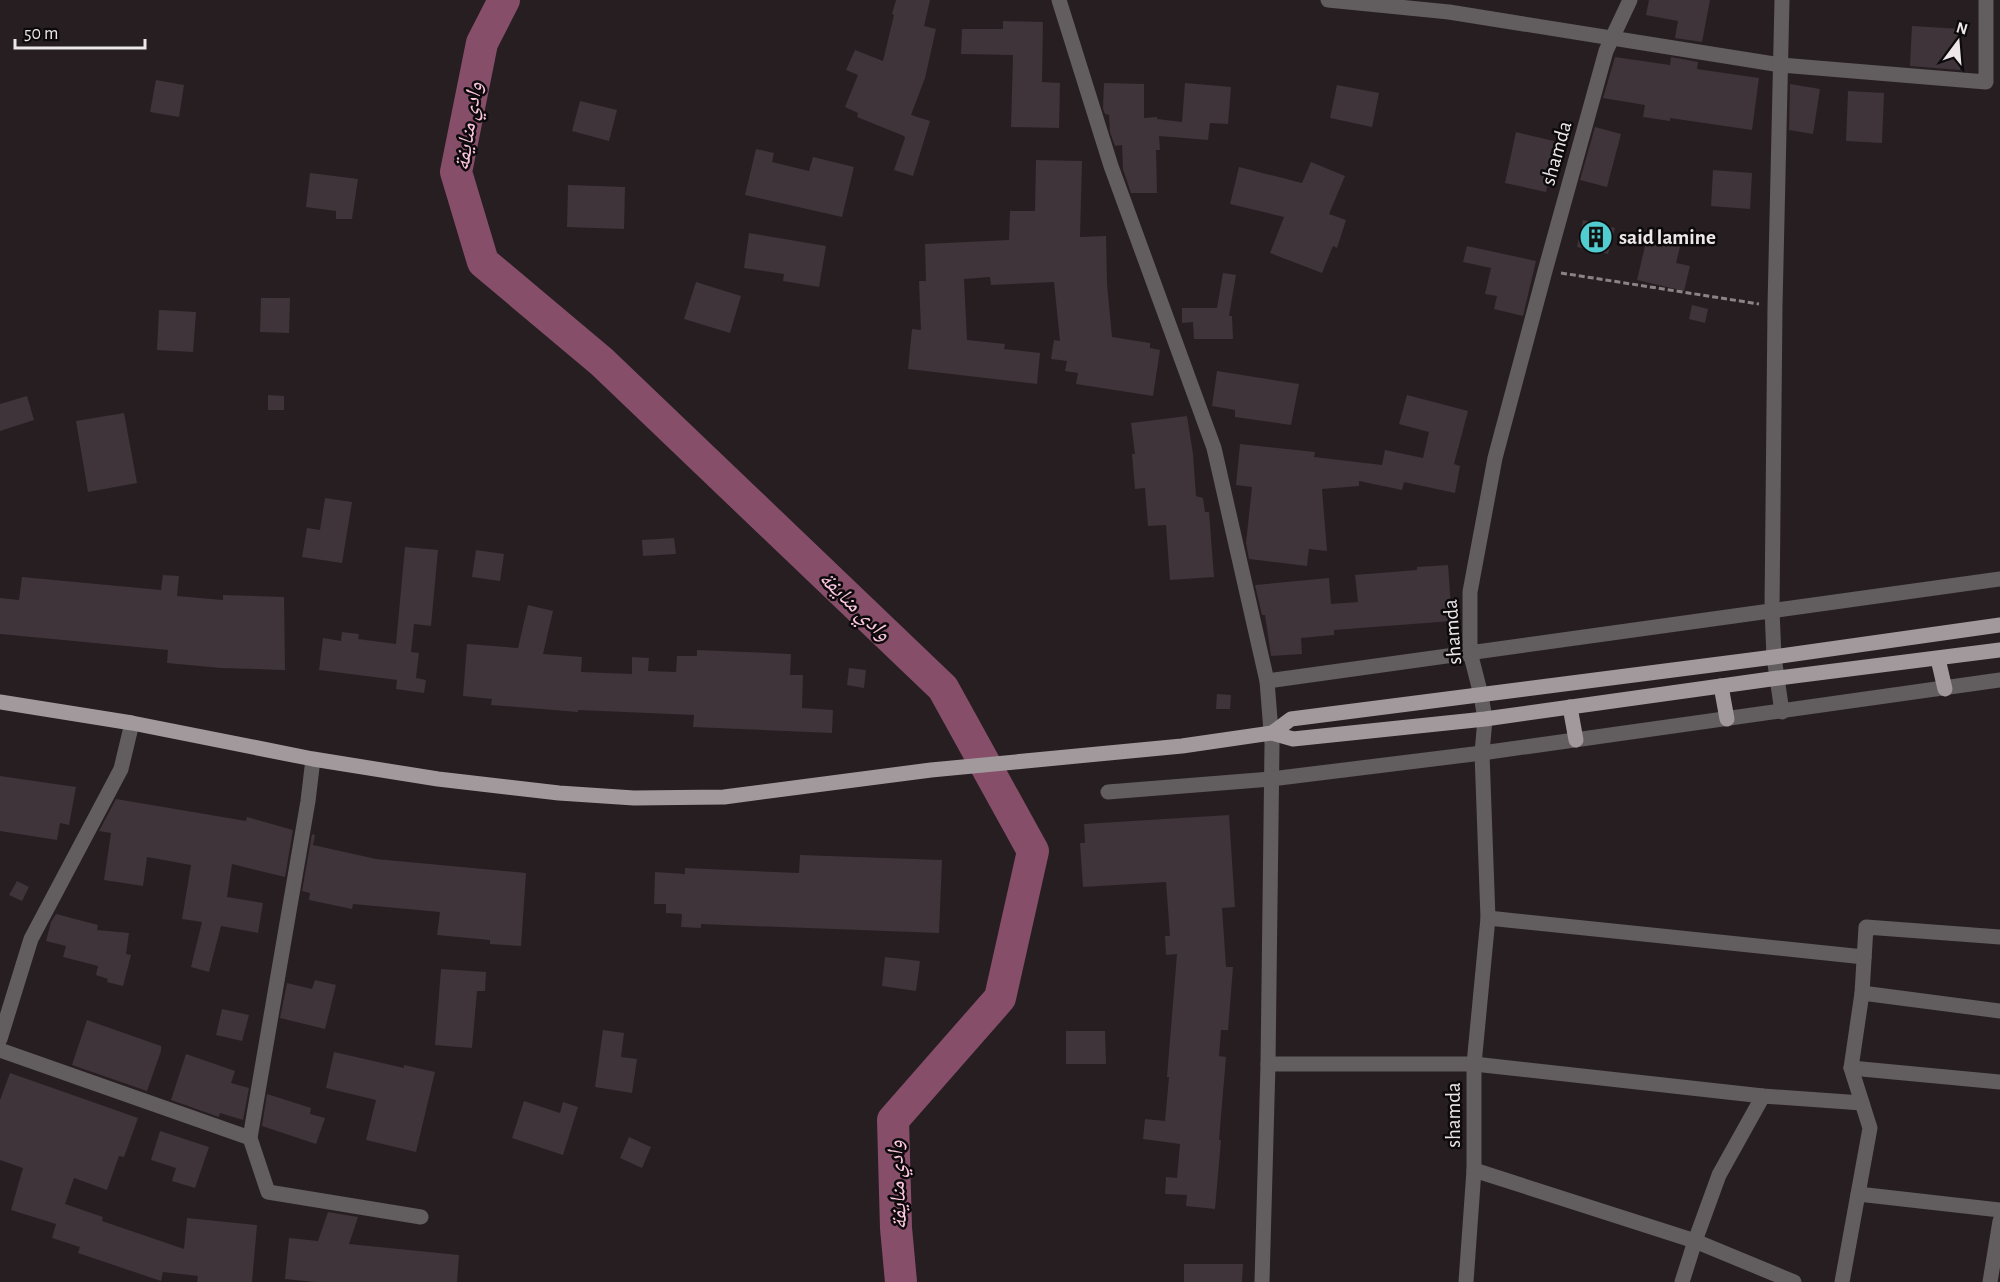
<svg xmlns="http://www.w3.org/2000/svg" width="2000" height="1282" font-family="'Alegreya Sans','Noto Naskh Arabic',sans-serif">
	<rect width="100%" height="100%" fill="#271e22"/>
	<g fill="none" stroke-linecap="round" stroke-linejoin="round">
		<path stroke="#874e6a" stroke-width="32" d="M 504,0 L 482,43 L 456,172 L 483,262 L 602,362 L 943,688 L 1033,851 L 1000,998 L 893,1120 L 896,1228 L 901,1282"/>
	</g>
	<g fill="#3e3439">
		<path d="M 896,0 L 930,0 L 924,26 L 936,29 L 925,78 L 911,115 L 930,121 L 913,176 L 894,170 L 905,138 L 904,136 L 857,117 L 858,113 L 845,107 L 858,75 L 846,70 L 855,50 L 883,61 L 894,15 L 892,14 Z"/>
		<path d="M 1649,0 L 1710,0 L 1702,42 L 1675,38 L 1678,21 L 1646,15 Z"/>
		<path d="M 1003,21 L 1043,22 L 1042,82 L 1060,83 L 1059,128 L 1011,127 L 1013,55 L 961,54 L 962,29 L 1003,29 Z"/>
		<path d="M 1912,26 L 1962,29 L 1960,70 L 1910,66 Z"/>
		<path d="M 1615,57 L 1670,65 L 1671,57 L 1698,62 L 1697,69 L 1759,78 L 1752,130 L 1670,118 L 1670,121 L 1643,117 L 1645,105 L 1603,98 Z"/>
		<path d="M 156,80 L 184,85 L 179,117 L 150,112 Z"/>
		<path d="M 1104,83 L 1144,84 L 1144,118 L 1157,117 L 1157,119 L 1182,122 L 1185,83 L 1231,87 L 1228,124 L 1210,123 L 1208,140 L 1159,136 L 1160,150 L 1156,150 L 1157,193 L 1131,193 L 1123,169 L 1122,145 L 1115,146 L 1110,132 L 1109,115 L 1105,114 L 1103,109 Z"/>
		<path d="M 1790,84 L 1820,89 L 1813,134 L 1789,130 Z"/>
		<path d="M 1337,85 L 1379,93 L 1372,127 L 1330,118 Z"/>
		<path d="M 1848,91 L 1884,93 L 1882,143 L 1846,141 Z"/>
		<path d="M 580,101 L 617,110 L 609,141 L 572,131 Z"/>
		<path d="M 1595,127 L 1621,134 L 1607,187 L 1580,180 Z"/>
		<path d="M 1516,132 L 1558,142 L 1546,192 L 1505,183 Z"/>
		<path d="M 756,149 L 774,153 L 772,162 L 809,171 L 813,157 L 854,167 L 842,217 L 745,195 Z"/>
		<path d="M 1036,160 L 1082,161 L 1080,237 L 1106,236 L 1107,284 L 1112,337 L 1150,343 L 1150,348 L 1160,350 L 1153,396 L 1076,384 L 1078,373 L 1065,371 L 1067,361 L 1051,359 L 1054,340 L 1060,341 L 1054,282 L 991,285 L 990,277 L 964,279 L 967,340 L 1005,344 L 1004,349 L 1040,353 L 1037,384 L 908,369 L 912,329 L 921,330 L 919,281 L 926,281 L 925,244 L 1009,240 L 1010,211 L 1035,211 Z"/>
		<path d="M 1311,162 L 1345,176 L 1329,214 L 1346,220 L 1337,248 L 1333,246 L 1322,273 L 1270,253 L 1284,217 L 1230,204 L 1239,167 L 1302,183 Z"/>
		<path d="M 1713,170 L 1752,173 L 1750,209 L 1711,206 Z"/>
		<path d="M 310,173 L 358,179 L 352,219 L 336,219 L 336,211 L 306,207 Z"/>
		<path d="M 568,185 L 625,187 L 624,229 L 567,227 Z"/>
		<path d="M 1583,220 L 1615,228 L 1608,254 L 1577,247 Z"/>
		<path d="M 749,233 L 826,246 L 819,287 L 783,281 L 784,274 L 744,268 Z"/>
		<path d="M 1660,234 L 1682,239 L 1676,263 L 1690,266 L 1684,291 L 1637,280 L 1646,242 L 1657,245 Z"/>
		<path d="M 1467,246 L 1536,261 L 1523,316 L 1494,309 L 1497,296 L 1485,294 L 1491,268 L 1463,262 Z"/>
		<path d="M 1223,273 L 1236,275 L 1229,316 L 1232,316 L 1233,339 L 1194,339 L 1193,322 L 1182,323 L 1182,308 L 1217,308 Z"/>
		<path d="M 696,282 L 741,296 L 730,333 L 684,319 Z"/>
		<path d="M 261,298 L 290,298 L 289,333 L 260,332 Z"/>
		<path d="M 1692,305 L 1708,309 L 1705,323 L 1689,319 Z"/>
		<path d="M 159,310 L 196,312 L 193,352 L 157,350 Z"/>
		<path d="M 1217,371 L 1299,384 L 1291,425 L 1235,417 L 1235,410 L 1212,406 Z"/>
		<path d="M 268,395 L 284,396 L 284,410 L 268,410 Z"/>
		<path d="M 1407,395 L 1468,411 L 1454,464 L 1460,466 L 1455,493 L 1404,482 L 1402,490 L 1359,481 L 1359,486 L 1322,489 L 1327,551 L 1309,549 L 1307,566 L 1249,559 L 1246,543 L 1252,487 L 1236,485 L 1240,444 L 1315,452 L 1314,457 L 1382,465 L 1385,450 L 1423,458 L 1429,432 L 1399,424 Z"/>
		<path d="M 27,396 L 34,420 L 0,431 L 0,404 Z"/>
		<path d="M 124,413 L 137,483 L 88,492 L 76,421 Z"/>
		<path d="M 1187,416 L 1193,454 L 1196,496 L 1203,498 L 1205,512 L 1209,512 L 1214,577 L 1170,580 L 1166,525 L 1148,526 L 1145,488 L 1135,489 L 1132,454 L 1135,454 L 1131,423 Z"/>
		<path d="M 325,498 L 352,502 L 342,563 L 302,557 L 307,528 L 320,530 Z"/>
		<path d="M 674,538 L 676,554 L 643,556 L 642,540 Z"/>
		<path d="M 405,547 L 438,550 L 431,626 L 414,624 L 411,652 L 419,653 L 416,678 L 426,680 L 424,693 L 396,689 L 397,680 L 319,670 L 323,638 L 341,641 L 342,632 L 359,634 L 358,639 L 396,644 Z"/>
		<path d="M 476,550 L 504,554 L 500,581 L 472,577 Z"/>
		<path d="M 1448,565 L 1452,621 L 1334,630 L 1334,635 L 1301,638 L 1302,654 L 1271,656 L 1265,615 L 1262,615 L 1255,585 L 1329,578 L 1331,604 L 1358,602 L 1355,575 L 1417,570 L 1417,567 Z"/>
		<path d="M 163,575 L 179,576 L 177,596 L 223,600 L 223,595 L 284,597 L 285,670 L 221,668 L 167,663 L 168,650 L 0,634 L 0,598 L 19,600 L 22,577 L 161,590 Z"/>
		<path d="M 528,605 L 553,611 L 543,654 L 582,657 L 581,672 L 632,674 L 632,657 L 649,658 L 648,671 L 676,672 L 677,656 L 697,656 L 697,650 L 791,654 L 790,675 L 803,675 L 802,708 L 833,710 L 832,733 L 693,727 L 694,715 L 578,710 L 578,712 L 491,705 L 492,699 L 463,696 L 467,644 L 518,648 Z"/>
		<path d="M 849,668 L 866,670 L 864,688 L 847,685 Z"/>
		<path d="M 1217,694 L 1231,695 L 1230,709 L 1216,709 Z"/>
		<path d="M 0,776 L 76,787 L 69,825 L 60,823 L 57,840 L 0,831 Z"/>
		<path d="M 116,799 L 246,821 L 247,817 L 293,830 L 285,877 L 232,864 L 227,897 L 263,903 L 258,933 L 221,926 L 209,972 L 191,967 L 202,922 L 182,919 L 191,865 L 147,857 L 143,886 L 104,880 L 111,833 L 99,831 Z"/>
		<path d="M 1229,815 L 1235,907 L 1222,908 L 1226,967 L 1233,967 L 1228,1030 L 1221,1030 L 1219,1056 L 1226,1057 L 1219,1140 L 1221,1140 L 1215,1209 L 1186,1206 L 1187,1195 L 1165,1194 L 1166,1177 L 1177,1178 L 1180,1144 L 1143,1139 L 1145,1119 L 1165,1121 L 1169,1077 L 1167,1077 L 1177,954 L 1166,955 L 1165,936 L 1170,936 L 1166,882 L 1083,887 L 1080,843 L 1085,843 L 1084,824 Z"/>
		<path d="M 312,834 L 315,835 L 313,845 L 376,859 L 526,873 L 521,946 L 490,944 L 490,940 L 437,935 L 440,912 L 353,904 L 352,909 L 309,900 L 310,893 L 302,891 Z"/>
		<path d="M 800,855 L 942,860 L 939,933 L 701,924 L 701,928 L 681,927 L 682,914 L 666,913 L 666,904 L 654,904 L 655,872 L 685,874 L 685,868 L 799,873 Z"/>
		<path d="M 17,881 L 29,887 L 22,901 L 9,895 Z"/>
		<path d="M 56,914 L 98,925 L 97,930 L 129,933 L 126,954 L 131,955 L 123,986 L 107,982 L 108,979 L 96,975 L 98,966 L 63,957 L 66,946 L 46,941 L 51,922 Z"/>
		<path d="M 885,957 L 920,961 L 916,991 L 882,986 Z"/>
		<path d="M 441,969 L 486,972 L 485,991 L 477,991 L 472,1048 L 435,1045 Z"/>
		<path d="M 315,980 L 336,985 L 325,1029 L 280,1018 L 287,983 L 312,989 Z"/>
		<path d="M 222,1009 L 249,1015 L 242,1041 L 216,1035 Z"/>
		<path d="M 87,1020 L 161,1046 L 161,1051 L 147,1091 L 72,1065 Z"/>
		<path d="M 603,1030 L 624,1033 L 621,1057 L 637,1059 L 632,1093 L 595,1087 Z"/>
		<path d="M 1066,1031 L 1105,1031 L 1106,1064 L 1066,1064 Z"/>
		<path d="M 334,1052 L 404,1068 L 404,1065 L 435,1072 L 416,1152 L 366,1140 L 376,1100 L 326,1088 Z"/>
		<path d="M 186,1054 L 235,1071 L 231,1083 L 249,1088 L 243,1120 L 220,1113 L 219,1117 L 171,1100 Z"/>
		<path d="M 10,1073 L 138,1118 L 124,1157 L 119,1156 L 107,1190 L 74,1178 L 65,1204 L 103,1217 L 102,1221 L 184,1249 L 187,1218 L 257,1225 L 252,1282 L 197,1282 L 198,1276 L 163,1272 L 161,1281 L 78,1253 L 80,1247 L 52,1238 L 56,1224 L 11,1210 L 23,1168 L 0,1160 L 0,1100 Z"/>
		<path d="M 267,1094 L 311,1108 L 310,1114 L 325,1118 L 316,1144 L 262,1126 Z"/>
		<path d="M 524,1101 L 560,1113 L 563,1102 L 578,1107 L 563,1155 L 512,1138 Z"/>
		<path d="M 160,1131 L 209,1147 L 195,1188 L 172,1181 L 176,1168 L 151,1160 Z"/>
		<path d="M 629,1137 L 651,1147 L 642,1168 L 620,1158 Z"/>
		<path d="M 328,1212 L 358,1217 L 349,1244 L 459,1255 L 457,1282 L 315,1282 L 285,1279 L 289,1238 L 318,1241 Z"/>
		<path d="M 1184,1264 L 1243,1264 L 1242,1282 L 1184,1282 Z"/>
	</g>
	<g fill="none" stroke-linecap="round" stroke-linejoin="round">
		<path stroke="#8b8487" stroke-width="3" stroke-dasharray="6 3" stroke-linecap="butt" d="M 1561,273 L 1759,304"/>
		<g stroke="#625d5f" stroke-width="15">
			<path d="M 1059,0 L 1111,166 L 1214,448 L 1267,681 L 1272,744 L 1268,1064 L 1262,1282"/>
			<path d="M 1328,0 L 1449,12 L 1781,65 L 1986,82 L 1986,0"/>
			<path d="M 1782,0 L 1775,306 L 1772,610 L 1774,657 L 1782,712"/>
			<path d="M 1267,681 L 2000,579"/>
			<path d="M 313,759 L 308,801 L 250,1138 L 268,1192 L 421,1217"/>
			<path d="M 1108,792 L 1271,779 L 1482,753 L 2000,680"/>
			<path d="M 1488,918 L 1864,957"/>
			<path d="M 1862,993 L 2000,1011"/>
			<path d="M 0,1039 L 31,939 L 121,769 L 132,723"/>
			<path d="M 0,1050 L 250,1138"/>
			<path d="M 1268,1064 L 1474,1064 L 1763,1096 L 1862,1103"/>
			<path d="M 1851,1068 L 2000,1082"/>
			<path d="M 1474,1170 L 1695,1241 L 1794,1282"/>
			<path d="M 1858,1194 L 2000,1210"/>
			<path d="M 1466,1282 L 1474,1170 L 1474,1064 L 1488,918 L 1482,753 L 1485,719 L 1481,695 L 1470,652 L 1470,592 L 1495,458 L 1545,271 L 1606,51 L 1630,0"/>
			<path d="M 1682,1282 L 1695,1241 L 1719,1175 L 1763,1096"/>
			<path d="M 1842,1282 L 1870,1128 L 1851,1068 L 1862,993 L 1866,927 L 2000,937"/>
			<path d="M 1990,1282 L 2000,1221"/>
		</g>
		<g stroke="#a2999d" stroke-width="15">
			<path d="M 1938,659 L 1945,689"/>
			<path d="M 1721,686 L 1727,719"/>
			<path d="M 0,702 L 132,723 L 313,759 L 438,779 L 559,793 L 634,798 L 724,797 L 931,770 L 1182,746 L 1272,733 L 1293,739 L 1485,719 L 1778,678 L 2000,650"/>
			<path d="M 1570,707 L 1576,740"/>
			<path d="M 1272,733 L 1291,719 L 1774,657 L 2000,625"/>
		</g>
	</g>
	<defs>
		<g id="building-disc" transform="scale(1.725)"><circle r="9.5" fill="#51ccd1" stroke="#0d0a0b"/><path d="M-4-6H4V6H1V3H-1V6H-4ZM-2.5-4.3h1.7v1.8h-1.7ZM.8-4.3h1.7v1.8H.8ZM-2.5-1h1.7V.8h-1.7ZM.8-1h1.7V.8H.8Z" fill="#111"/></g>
	</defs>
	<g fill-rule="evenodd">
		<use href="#building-disc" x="1596" y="237"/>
	</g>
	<g text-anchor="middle" stroke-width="5" stroke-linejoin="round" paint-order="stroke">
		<g font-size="21" fill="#ede7ea" stroke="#0d0a0b">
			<text transform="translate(1556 153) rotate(-74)" y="7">shamda</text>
			<text transform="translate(1452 632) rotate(-94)" y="7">shamda</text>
			<text transform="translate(1453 1115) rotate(-90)" y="7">shamda</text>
		</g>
		<g font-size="21" font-weight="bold" fill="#ede7ea" stroke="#0d0a0b" text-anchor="start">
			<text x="1619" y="244">said lamine</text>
		</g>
		<g font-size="22" font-style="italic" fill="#fec7e0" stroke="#0d0a0b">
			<text transform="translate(467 126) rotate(-81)" y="8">وادي منايفة</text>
			<text transform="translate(856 605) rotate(44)" y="8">وادي منايفة</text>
			<text transform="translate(896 1185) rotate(-93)" y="8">وادي منايفة</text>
		</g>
	</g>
	<g transform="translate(1958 42) rotate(16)" stroke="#0d0a0b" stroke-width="4.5" paint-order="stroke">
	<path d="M0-4.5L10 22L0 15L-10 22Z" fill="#ede7ea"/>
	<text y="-9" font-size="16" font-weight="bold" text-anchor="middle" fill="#ede7ea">N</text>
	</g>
	<path d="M15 39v9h130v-9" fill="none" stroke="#ede7ea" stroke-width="3"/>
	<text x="24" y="39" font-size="18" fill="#ede7ea" stroke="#0d0a0b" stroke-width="4.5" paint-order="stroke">50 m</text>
</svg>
